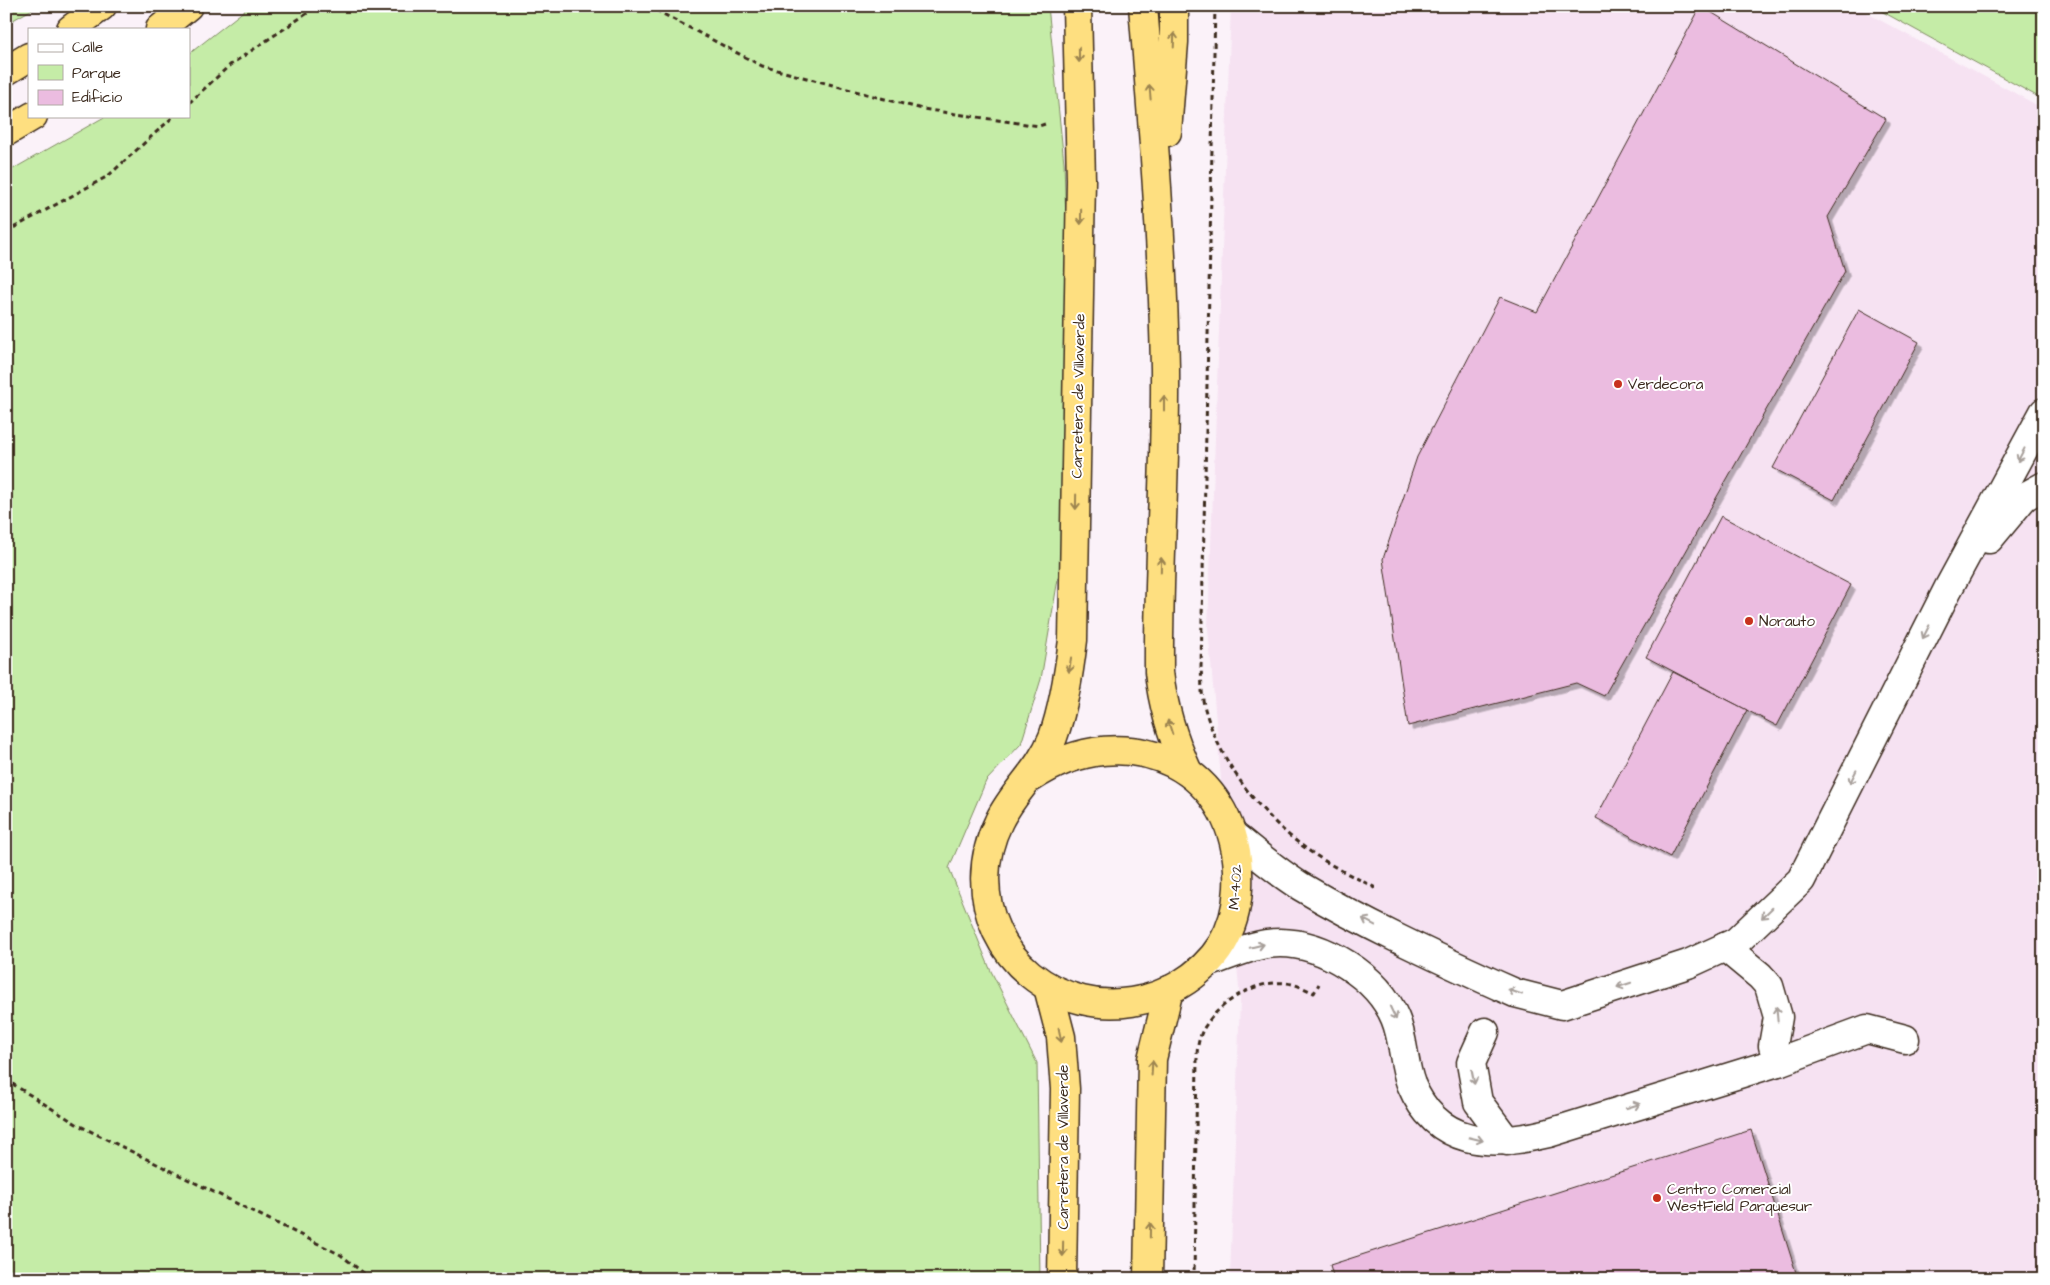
<svg xmlns="http://www.w3.org/2000/svg" width="2050" height="1285" font-family="'Architects Daughter',sans-serif">
	<defs>
		<filter id="shadow"><feDropShadow dx="4.5" dy="4.5" stdDeviation="0" flood-color="#0004"/></filter>
	</defs>
	<rect width="100%" height="100%" fill="#fbf2f9"/>
	<filter id="ink" filterUnits="userSpaceOnUse"><feTurbulence type="fractalNoise" baseFrequency=".02" numOctaves="2"/><feDisplacementMap in="SourceGraphic" scale="10" xChannelSelector="R" yChannelSelector="G"/><feConvolveMatrix kernelMatrix="1 2 1 2 8 2 1 2 1" color-interpolation-filters="sRGB"/></filter>
	<g filter="url(#ink)">
		<path fill="#f6e2f2" d="M 1231,6 L 1854,6 L 2044,109 L 2044,1279 L 1230,1279 L 1240,1000 L 1208,628 Z"/>
		<g fill="#c5eca7" stroke="#808b62">
			<path d="M 6,6 L 38,6 L 6,24 Z"/>
			<path d="M 250,6 L 1048,6 L 1064,163 L 1072,399 L 1060,567 L 1041,679 L 1021,744 L 986,781 L 949,868 L 990,969 L 1037,1063 L 1040,1279 L 6,1279 L 6,173 L 106,116 L 189,116 L 189,54 Z"/>
			<path d="M 1872,6 L 2044,6 L 2044,100 Z"/>
		</g>
		<g fill="#ebbce0" stroke="#3b2a1e" filter="url(#shadow)">
			<path d="M 1701,6 L 1886,119 L 1828,217 L 1845,271 L 1604,696 L 1576,683 L 1408,726 L 1383,559 L 1417,457 L 1500,297 L 1537,312 Z"/>
			<path d="M 1859,309 L 1919,342 L 1834,500 L 1773,468 Z"/>
			<path d="M 1721,516 L 1851,585 L 1777,726 L 1646,657 Z"/>
			<path d="M 1673,672 L 1747,710 L 1670,857 L 1596,818 Z"/>
			<path d="M 1751,1130 L 1798,1279 L 1334,1279 L 1330,1265 Z"/>
		</g>
		<g fill="none" stroke-linecap="round" stroke-linejoin="round">
			<g stroke="#3b2a1e" stroke-width="31">
				<g id="minor">
					<path d="M 1989,539 L 2024,497 L 2044,486"/>
					<path d="M 1233,835 C 1255,853 1276,871 1300,886 C 1362,923 1431,955 1497,985 L 1515,993 L 1562,1005 L 1688,964 L 1736,942 L 1801,880 L 1948,589 L 2044,412"/>
					<path d="M 1725,947 L 1760,976 L 1769,986 L 1778,1017 L 1773,1046 L 1778,1062"/>
					<path d="M 1210,962 C 1233,954 1256,943 1280,943 C 1324,943 1378,977 1395,1018 C 1404,1039 1403,1063 1411,1084 C 1437,1147 1492,1147 1549,1133 L 1778,1062 L 1867,1029 L 1905,1039"/>
					<path d="M 1485,1032 L 1471,1063 L 1478,1102 L 1507,1141"/>
				</g>
			</g>
			<g stroke="#3b2a1e" stroke-width="31">
				<g id="highway">
					<path d="M 1143,6 C 1153,127 1163,248 1165,369 C 1166,470 1158,571 1159,672 C 1163,708 1173,739 1188,772"/>
					<path d="M 71,29 L 102,6"/>
					<path d="M 160,29 L 188,6"/>
					<path d="M 6,71 L 29,57"/>
					<path d="M 6,132 L 33,116"/>
					<path d="M 1167,132 L 1174,42 L 1174,6"/>
					<path d="M 1031,778 C 1127,713 1244,767 1238,888 C 1236,932 1216,963 1179,985 C 1151,1002 1114,1008 1082,1000 C 1002,980 962,896 999,821 C 1014,790 1040,771 1053,737 C 1064,707 1069,672 1073,640 L 1081,180 L 1077,6"/>
					<path d="M 1048,987 L 1061,1037 L 1065,1089 L 1062,1279"/>
					<path d="M 1148,1279 L 1152,1059 L 1169,990"/>
				</g>
			</g>
			<g stroke="#3b2a1e" stroke-width="3" stroke-dasharray="5 4" stroke-linecap="butt">
				<path d="M 648,6 L 762,66 L 922,109 L 1039,126 L 1048,123"/>
				<path d="M 1215,6 L 1201,667 C 1202,679 1201,692 1204,705 C 1217,758 1260,815 1304,847 C 1325,863 1350,875 1374,887 L 1371,892"/>
				<path d="M 189,103 L 230,65 L 318,6"/>
				<path d="M 6,232 L 108,176 L 174,116"/>
				<path d="M 6,1077 L 11,1083 L 78,1125 L 341,1255 L 371,1279"/>
				<path d="M 1194,1279 L 1197,1058 C 1197,1047 1199,1035 1206,1025 C 1223,999 1261,977 1292,984 C 1300,986 1307,990 1314,993 L 1319,984"/>
			</g>
			<use href="#minor" stroke="#fff" stroke-width="28"/>
			<use href="#highway" stroke="#fedf80" stroke-width="28"/>
		</g>
		<defs><path id="oneway-shaft" d="M-6 0H5M1.5-3L5.5 0L1.5 3" fill="none" stroke-width="1.6" stroke-linecap="round" stroke-linejoin="round" transform="scale(1.25)"/></defs>
		<g stroke="#9c844f">
			<use href="#oneway-shaft" transform="translate(1174 40) rotate(-88)"/>
			<use href="#oneway-shaft" transform="translate(1079 55) rotate(89)"/>
			<use href="#oneway-shaft" transform="translate(1150 92) rotate(-95)"/>
			<use href="#oneway-shaft" transform="translate(1081 217) rotate(91)"/>
			<use href="#oneway-shaft" transform="translate(1164 403) rotate(-90)"/>
			<use href="#oneway-shaft" transform="translate(1076 502) rotate(91)"/>
			<use href="#oneway-shaft" transform="translate(1161 565) rotate(-89)"/>
			<use href="#oneway-shaft" transform="translate(1070 665) rotate(98)"/>
			<use href="#oneway-shaft" transform="translate(1170 727) rotate(-108)"/>
			<use href="#oneway-shaft" transform="translate(1060 1035) rotate(79)"/>
			<use href="#oneway-shaft" transform="translate(1152 1068) rotate(-87)"/>
			<use href="#oneway-shaft" transform="translate(1150 1230) rotate(-89)"/>
			<use href="#oneway-shaft" transform="translate(1063 1249) rotate(91)"/>
		</g>
		<g stroke="#a79f9a">
			<use href="#oneway-shaft" transform="translate(2021 455) rotate(118)"/>
			<use href="#oneway-shaft" transform="translate(1926 632) rotate(117)"/>
			<use href="#oneway-shaft" transform="translate(1853 777) rotate(117)"/>
			<use href="#oneway-shaft" transform="translate(1767 913) rotate(136)"/>
			<use href="#oneway-shaft" transform="translate(1369 922) rotate(-152)"/>
			<use href="#oneway-shaft" transform="translate(1257 946) rotate(-13)"/>
			<use href="#oneway-shaft" transform="translate(1624 985) rotate(162)"/>
			<use href="#oneway-shaft" transform="translate(1515 992) rotate(-161)"/>
			<use href="#oneway-shaft" transform="translate(1393 1013) rotate(65)"/>
			<use href="#oneway-shaft" transform="translate(1777 1014) rotate(-95)"/>
			<use href="#oneway-shaft" transform="translate(1473 1077) rotate(79)"/>
			<use href="#oneway-shaft" transform="translate(1633 1106) rotate(-17)"/>
			<use href="#oneway-shaft" transform="translate(1476 1139) rotate(13)"/>
		</g>
	</g>
	<g fill="#c8321e" stroke="#fff" stroke-width="2">
		<circle cx="1618" cy="384" r="5"/>
		<circle cx="1749" cy="621" r="5"/>
		<circle cx="1657" cy="1198" r="5"/>
	</g>
	<g text-anchor="middle" stroke-width="4" stroke-linejoin="round" paint-order="stroke">
		<g font-size="15" fill="#3b2a1e" stroke="#fff" text-anchor="start">
			<text x="1628" y="389">Verdecora</text>
			<text x="1759" y="626">Norauto</text>
			<text x="1667" y="1194">Centro Comercial<tspan x="1667" dy="17">WestField Parquesur</tspan></text>
		</g>
		<g font-size="15" fill="#3b2a1e" stroke="#fff">
			<text transform="translate(1078 396) rotate(-89)" y="5">Carretera de Villaverde</text>
			<text transform="translate(1235 887) rotate(-86)" y="5">M-402</text>
			<text transform="translate(1063 1147) rotate(-90)" y="5">Carretera de Villaverde</text>
		</g>
	</g>
	<rect width="2050" height="1285" fill="none" stroke="#fff" stroke-width="25"/>
	<rect x="12" y="12" width="2025" height="1260" fill="none" stroke="#3b2a1e" stroke-width="2" filter="url(#ink)"/>
	<rect x="28" y="28" width="162" height="90" fill="#ffffff" stroke="#b1aaa5"/>
	<rect x="38" y="44" width="25" height="8" fill="#ffffff" stroke="#b1aaa5"/>
	<text x="72" y="52" font-size="15" fill="#3b2a1e">Calle</text>
	<rect x="38" y="65" width="25" height="15" fill="#c5eca7" stroke="#b1aaa5"/>
	<text x="72" y="78" font-size="15" fill="#3b2a1e">Parque</text>
	<rect x="38" y="90" width="25" height="15" fill="#ebbce0" stroke="#b1aaa5"/>
	<text x="72" y="102" font-size="15" fill="#3b2a1e">Edificio</text>
</svg>
